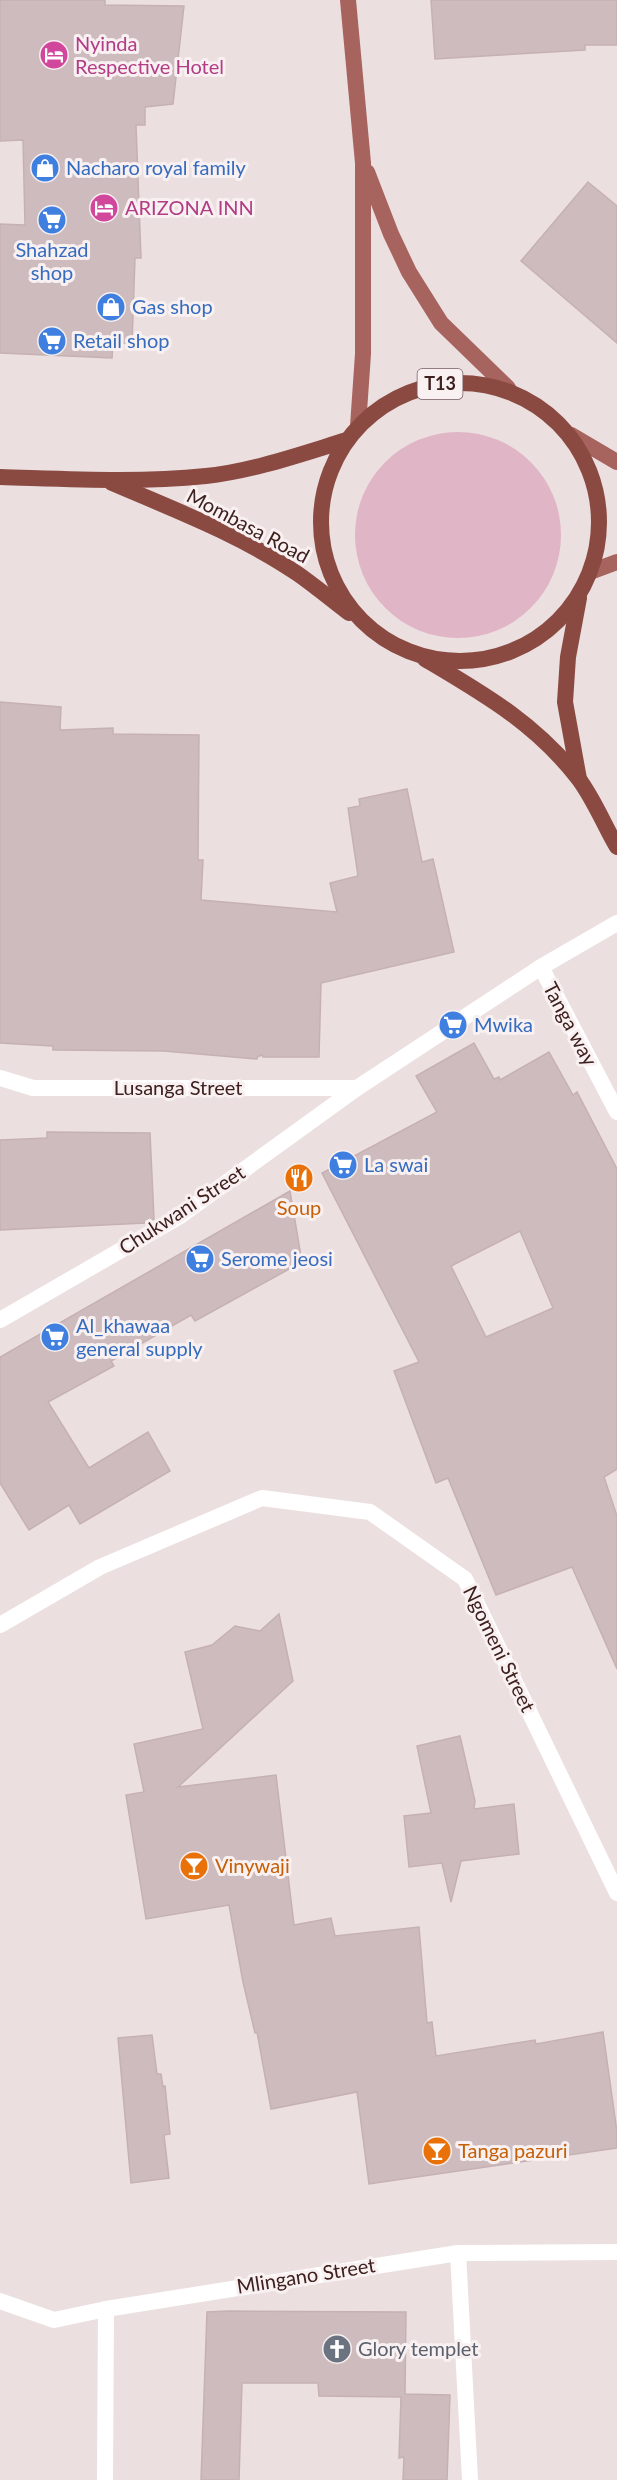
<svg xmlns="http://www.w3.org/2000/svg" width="617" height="2480" font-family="Lato,sans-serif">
	<rect width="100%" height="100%" fill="#ecdfe0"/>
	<circle fill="#e0b5c6" cx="458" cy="535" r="103"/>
	<g fill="#cdbbbd" stroke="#c6b1b2" stroke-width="1.5" fill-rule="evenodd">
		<path d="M 0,0 L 105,0 L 105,5 L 184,6 L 173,104 L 145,107 L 145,125 L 136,125 L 141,258 L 135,258 L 132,343 L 113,343 L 112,358 L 0,353 L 0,224 L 25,225 L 23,140 L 0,141 Z"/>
		<path d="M 431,0 L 617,0 L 617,45 L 585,45 L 585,50 L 435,59 Z"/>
		<path d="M 588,182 L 617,206 L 617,343 L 521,261 Z"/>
		<path d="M 0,702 L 61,707 L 60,730 L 113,728 L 113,734 L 199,735 L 198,860 L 203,860 L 201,900 L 337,912 L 330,883 L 358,876 L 348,808 L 360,806 L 359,799 L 407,789 L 422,862 L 433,859 L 454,952 L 321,983 L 319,1057 L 263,1057 L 262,1055 L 257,1057 L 257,1059 L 164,1051 L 53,1050 L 53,1046 L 0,1043 Z"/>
		<path d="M 474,1043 L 494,1079 L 499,1077 L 500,1080 L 549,1052 L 573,1095 L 577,1092 L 617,1169 L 617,1469 L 604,1477 L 617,1516 L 617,1669 L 572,1567 L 496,1595 L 448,1478 L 436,1483 L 394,1371 L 419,1362 L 322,1173 L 437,1112 L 416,1076 ZM 520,1231 L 553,1308 L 486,1337 L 451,1266 Z"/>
		<path d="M 47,1132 L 150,1133 L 154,1219 L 146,1223 L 0,1230 L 0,1140 L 47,1138 Z"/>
		<path d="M 290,1191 L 302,1262 L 195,1321 L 191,1315 L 111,1361 L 114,1366 L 48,1402 L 89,1468 L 148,1432 L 170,1471 L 80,1524 L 69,1505 L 29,1530 L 0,1483 L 0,1357 Z"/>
		<path d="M 279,1614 L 293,1681 L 178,1787 L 276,1775 L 294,1925 L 331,1918 L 335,1936 L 419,1927 L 427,2023 L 432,2022 L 436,2056 L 535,2040 L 536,2044 L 603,2032 L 617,2132 L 617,2148 L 369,2184 L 357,2092 L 271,2109 L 257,2032 L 255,2033 L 243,1982 L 229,1905 L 146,1919 L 126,1795 L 144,1792 L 134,1744 L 203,1729 L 185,1652 L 212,1645 L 235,1626 L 260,1631 Z"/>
		<path d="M 460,1736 L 475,1801 L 474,1809 L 514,1804 L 519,1854 L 461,1861 L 451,1902 L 442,1863 L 409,1867 L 404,1816 L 431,1813 L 417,1746 Z"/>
		<path d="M 152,2035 L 157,2074 L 161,2074 L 163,2087 L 165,2086 L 170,2134 L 164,2135 L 169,2178 L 131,2183 L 118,2038 Z"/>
		<path d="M 228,2311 L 406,2312 L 405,2394 L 450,2395 L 447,2480 L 403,2480 L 404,2457 L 399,2458 L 401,2397 L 319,2396 L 318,2383 L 242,2383 L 239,2480 L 201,2480 L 207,2312 Z"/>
	</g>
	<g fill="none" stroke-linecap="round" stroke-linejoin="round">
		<g stroke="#fff" stroke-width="16">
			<path d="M 541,967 L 617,1112"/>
			<path d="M 0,1078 L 33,1088 L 357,1088"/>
			<path d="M 0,1320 L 180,1216 L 357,1088 L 541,967 L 617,923"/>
			<path d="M 0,1625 L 100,1567 L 262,1498 L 370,1512 L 465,1579 L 617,1893"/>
			<path d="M 458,2253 L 470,2480"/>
			<path d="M 0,2301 L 54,2320 L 106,2309 L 458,2253 L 617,2252"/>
			<path d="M 105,2480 L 106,2309"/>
		</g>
		<g stroke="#a7645e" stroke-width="16">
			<path d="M 348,0 L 363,163 L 363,354 L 358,426"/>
			<path d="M 367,172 L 391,234 L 409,272 L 441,323 L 508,388"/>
			<path d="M 571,435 L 617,462"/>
			<path d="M 590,572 L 617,562"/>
		</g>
		<g stroke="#8a4a42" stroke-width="16">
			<circle cx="460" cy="522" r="139"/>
			<path d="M 0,477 C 68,479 137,483 206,476 C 253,471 301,454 347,440"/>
			<path d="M 112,483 C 175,510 241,535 298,574 C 315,586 332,600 349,613"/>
			<path d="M 579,598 L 568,657 L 565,702 L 579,779"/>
			<path d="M 425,659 C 484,694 535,723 578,778 C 594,799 604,825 617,847"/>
		</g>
	</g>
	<defs>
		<g id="hotel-disc" transform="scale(1.5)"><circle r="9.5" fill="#d1479c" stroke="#f8f0f1"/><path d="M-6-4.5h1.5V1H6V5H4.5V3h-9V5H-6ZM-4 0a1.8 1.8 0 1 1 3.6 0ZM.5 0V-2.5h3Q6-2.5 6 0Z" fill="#fff"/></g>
		<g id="shop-disc" transform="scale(1.5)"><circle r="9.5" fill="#3f7fe0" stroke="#f8f0f1"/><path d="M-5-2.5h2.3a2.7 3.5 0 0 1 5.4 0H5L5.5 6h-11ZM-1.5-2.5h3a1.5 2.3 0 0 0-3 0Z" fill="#fff"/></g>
		<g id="supermarket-disc" transform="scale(1.5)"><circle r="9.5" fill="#3f7fe0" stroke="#f8f0f1"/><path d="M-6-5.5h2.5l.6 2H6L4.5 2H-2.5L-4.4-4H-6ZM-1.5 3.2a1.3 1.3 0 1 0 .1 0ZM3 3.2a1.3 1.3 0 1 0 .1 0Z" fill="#fff"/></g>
		<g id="restaurant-disc" transform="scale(1.5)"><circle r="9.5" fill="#e8710a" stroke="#f8f0f1"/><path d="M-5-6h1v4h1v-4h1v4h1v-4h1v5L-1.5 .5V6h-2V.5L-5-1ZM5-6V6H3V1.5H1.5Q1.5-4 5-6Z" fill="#fff"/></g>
		<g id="bar-disc" transform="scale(1.5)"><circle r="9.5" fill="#e8710a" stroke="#f8f0f1"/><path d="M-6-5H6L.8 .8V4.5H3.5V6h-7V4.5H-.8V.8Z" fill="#fff"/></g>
		<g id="church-disc" transform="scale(1.5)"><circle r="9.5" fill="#6b7280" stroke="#f8f0f1"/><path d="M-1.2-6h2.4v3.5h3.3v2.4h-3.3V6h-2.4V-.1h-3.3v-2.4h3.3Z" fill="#fff"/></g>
	</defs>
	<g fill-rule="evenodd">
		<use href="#hotel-disc" x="54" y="55"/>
		<use href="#shop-disc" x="45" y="168"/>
		<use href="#hotel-disc" x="104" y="208"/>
		<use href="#supermarket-disc" x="52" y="220"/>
		<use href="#shop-disc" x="111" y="307"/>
		<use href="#supermarket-disc" x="52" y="341"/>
		<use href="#supermarket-disc" x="453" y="1025"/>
		<use href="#supermarket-disc" x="343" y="1165"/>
		<use href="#restaurant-disc" x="299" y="1178"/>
		<use href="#supermarket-disc" x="200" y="1259"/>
		<use href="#supermarket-disc" x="55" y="1337"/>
		<use href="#bar-disc" x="194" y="1866"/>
		<use href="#bar-disc" x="437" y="2151"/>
		<use href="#church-disc" x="337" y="2349"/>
	</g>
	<g text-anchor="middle" stroke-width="6" stroke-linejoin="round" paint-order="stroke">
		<rect fill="#f8f0f1" stroke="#765e5d" stroke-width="1.5" x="417.5" y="369" width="45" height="30" rx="4.5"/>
		<g font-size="18" font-weight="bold" fill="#3e201e">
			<text x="440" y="390">T13</text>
		</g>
		<g font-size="20" fill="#b23c85" stroke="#f8f0f1" text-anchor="start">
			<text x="75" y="51">Nyinda<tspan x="75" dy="23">Respective Hotel</tspan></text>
			<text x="125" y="215">ARIZONA INN</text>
		</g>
		<g font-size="20" fill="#366cbe" stroke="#f8f0f1" text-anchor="start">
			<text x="66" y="175">Nacharo royal family</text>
			<text x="52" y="257" text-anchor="middle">Shahzad<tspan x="52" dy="23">shop</tspan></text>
			<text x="132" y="314">Gas shop</text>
			<text x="73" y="348">Retail shop</text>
			<text x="474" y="1032">Mwika</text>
			<text x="364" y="1172">La swai</text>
			<text x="221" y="1266">Serome jeosi</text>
			<text x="76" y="1333">Al_khawaa<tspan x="76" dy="23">general supply</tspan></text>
		</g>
		<g font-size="20" fill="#3e201e" stroke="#f8f0f1">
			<text transform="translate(248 526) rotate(28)" y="7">Mombasa Road</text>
			<text transform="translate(570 1024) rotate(62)" y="7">Tanga way</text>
			<text x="178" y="1095">Lusanga Street</text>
			<text transform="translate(182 1210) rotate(-33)" y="7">Chukwani Street</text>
			<text transform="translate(499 1649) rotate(64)" y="7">Ngomeni Street</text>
			<text transform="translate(306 2276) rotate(-9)" y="7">Mlingano Street</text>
		</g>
		<g font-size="20" fill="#c56008" stroke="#f8f0f1" text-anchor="start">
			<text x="299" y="1215" text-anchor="middle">Soup</text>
			<text x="215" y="1873">Vinywaji</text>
			<text x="458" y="2158">Tanga pazuri</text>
		</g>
		<g font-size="20" fill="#5b616d" stroke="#f8f0f1" text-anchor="start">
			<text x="358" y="2356">Glory templet</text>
		</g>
	</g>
</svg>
